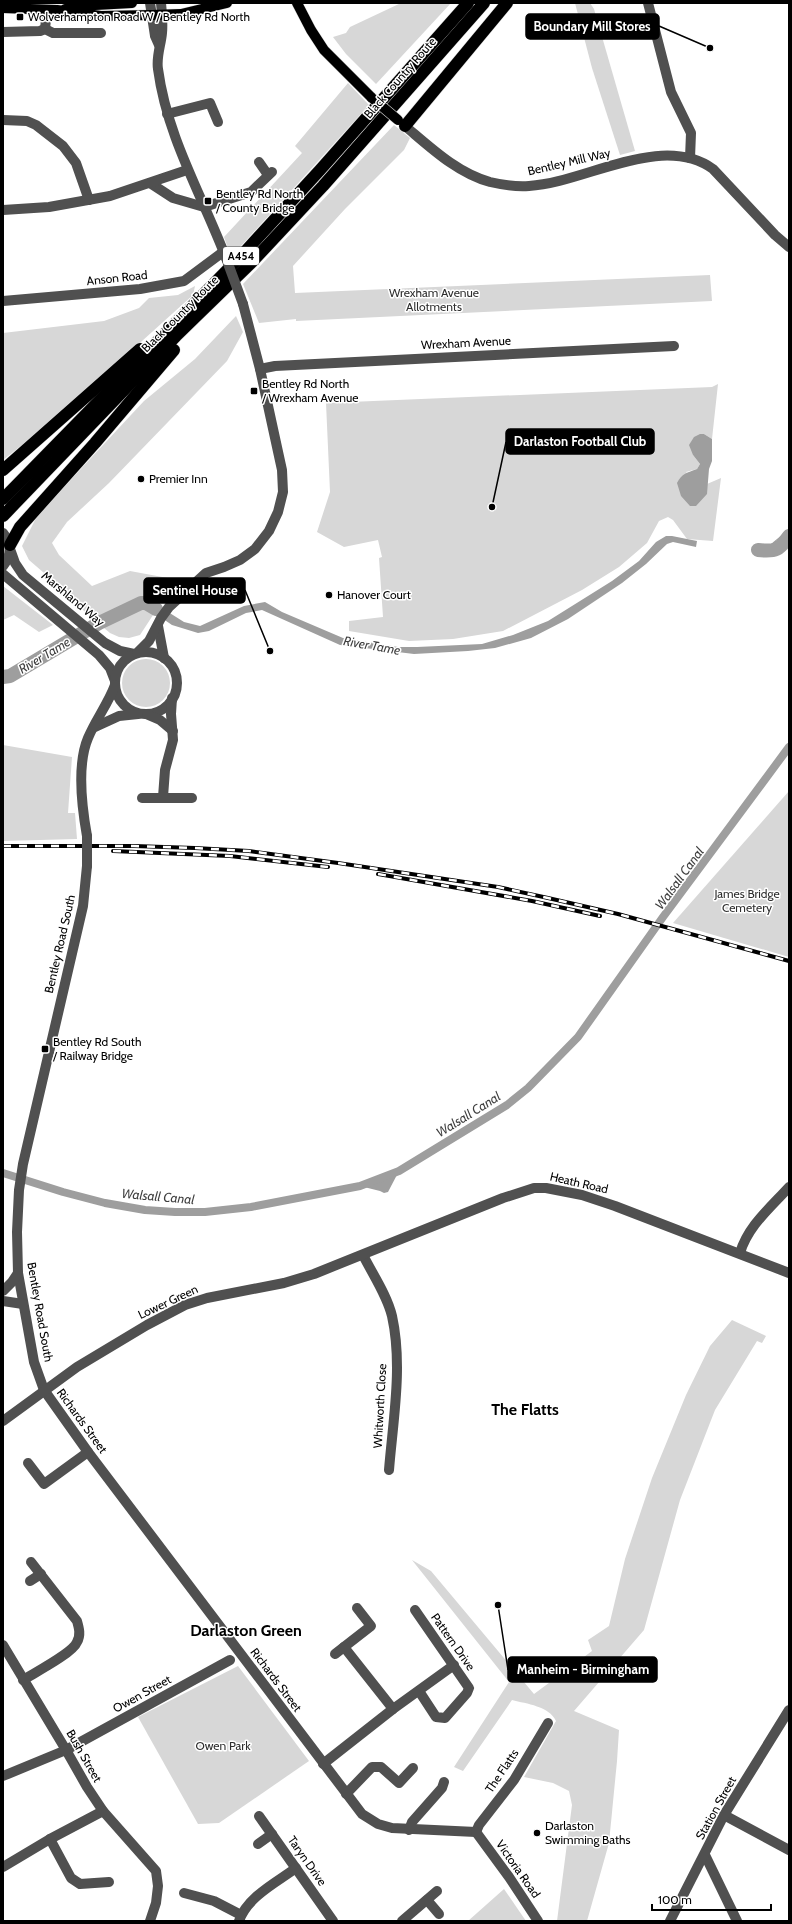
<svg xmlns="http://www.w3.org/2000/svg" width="792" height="1924" font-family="Cabin,sans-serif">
	<rect width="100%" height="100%" fill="#fff"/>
	<g fill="#d7d7d7">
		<path d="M 401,3 L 451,3 L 376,84 L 346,54 L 333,37 L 346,33 L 350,27 Z"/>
		<path d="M 575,3 L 590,3 L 594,9 L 635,151 L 620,155 L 592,68 Z"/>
		<path d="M 348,83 L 369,105 L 231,257 L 224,237 L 302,153 L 295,146 Z"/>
		<path d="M 394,125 L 410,138 L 404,150 L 345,209 L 293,266 L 295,293 L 710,275 L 712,301 L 296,321 L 296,319 L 259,323 L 243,284 Z"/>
		<path d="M 195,286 L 193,295 L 60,415 L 3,460 L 3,333 L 104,321 L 139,308 L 149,298 L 178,295 Z"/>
		<path d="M 236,316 L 243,332 L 227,361 L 109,483 L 67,522 L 52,543 L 59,555 L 92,586 L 130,571 L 184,581 L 157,605 L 149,601 L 147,608 L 155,612 L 140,635 L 129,638 L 119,637 L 110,633 L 84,611 L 73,598 L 29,560 L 22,546 L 37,516 L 144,401 L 195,359 Z"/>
		<path d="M 718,384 L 712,439 L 704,434 L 693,455 L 700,464 L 697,469 L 686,472 L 707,494 L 707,484 L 721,478 L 713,541 L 687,539 L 673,520 L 668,517 L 659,521 L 647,543 L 619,567 L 582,590 L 503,631 L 453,639 L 409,641 L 349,631 L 349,621 L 383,617 L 379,558 L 382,557 L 378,540 L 344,547 L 317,532 L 330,492 L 326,403 L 712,387 Z"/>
		<path d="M 3,586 L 53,625 L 39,632 L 14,615 L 3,620 Z"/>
		<circle cx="146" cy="683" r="24"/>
		<path d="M 3,745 L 72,757 L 68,813 L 75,813 L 77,839 L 3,841 Z"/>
		<path d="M 789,791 L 789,957 L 673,923 Z"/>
		<path d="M 732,1320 L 766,1336 L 762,1343 L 757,1341 L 715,1410 L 680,1500 L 644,1630 L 574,1711 L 619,1730 L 617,1761 L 609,1843 L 587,1921 L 557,1921 L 572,1805 L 569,1791 L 553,1783 L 524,1777 L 556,1721 C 549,1706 527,1704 512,1700 L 463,1771 L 454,1767 L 509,1682 L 412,1560 L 431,1571 L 534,1694 L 592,1651 L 588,1640 L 609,1626 L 625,1559 L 652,1478 L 686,1395 L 710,1346 Z"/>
		<path d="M 238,1666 L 309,1761 L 219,1823 L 198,1824 L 138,1717 Z"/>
		<path d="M 504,1889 L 526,1921 L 468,1921 Z"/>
	</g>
	<g fill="#9e9e9e">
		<path d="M 700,434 L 704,434 L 712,439 L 712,461 L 709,469 L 707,494 L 696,506 L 690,506 L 681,496 L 677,483 C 682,473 687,473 697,469 L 700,464 L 693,455 L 689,445 L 694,437 Z"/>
		<path d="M 789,528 L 787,534 L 776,541 L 777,544 L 785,542 L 789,538 L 789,542 L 780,554 L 758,555 L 758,550 C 762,548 763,548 767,547 C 769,546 787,531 789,528 Z"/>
		<path d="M 666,536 L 672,536 L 697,541 L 696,547 L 673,542 L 667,544 L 646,564 L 622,583 L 568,619 L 531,638 L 495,648 L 468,651 L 414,654 L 340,645 L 262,610 L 246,613 L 209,631 L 198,633 L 172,625 L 147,608 L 140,608 L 140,600 L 149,601 L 157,605 L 184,622 L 200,626 L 244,606 L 265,602 L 282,612 L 343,638 L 398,647 L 417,647 L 482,644 L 513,635 L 548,621 L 612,581 L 639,561 L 656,542 Z"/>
		<path d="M 237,586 L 238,588 C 236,592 212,603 207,603 L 206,600 L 217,592 Z"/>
		<path d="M 399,1171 L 388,1192 L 384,1193 L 380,1191 L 360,1186 Z"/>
	</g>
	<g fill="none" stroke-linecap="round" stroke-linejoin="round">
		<path stroke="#9e9e9e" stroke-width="8" d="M 3,1173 L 63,1192 L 105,1203 L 145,1210 L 175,1212 L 205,1212 L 251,1207 L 360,1186 L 399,1171 L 507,1105 L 528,1088 L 578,1037 L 663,917 L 789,747"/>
		<g stroke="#9e9e9e" stroke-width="14">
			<path d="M 758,550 C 776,552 779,550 789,536"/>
			<path d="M 3,677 L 10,676 L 99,623 L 141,603 L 146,603 L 156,609"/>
		</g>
		<g stroke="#dbdbdb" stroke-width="11">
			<g id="major">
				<path d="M 297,3 L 311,30 L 324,50 L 372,98"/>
				<path d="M 3,8 L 57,10 L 101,16 L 152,15 L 181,14 L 227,3"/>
				<path d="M 65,9 L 77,6 L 132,3"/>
			</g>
		</g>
		<g stroke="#dbdbdb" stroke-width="13">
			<g id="highway">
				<path d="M 405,126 L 507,3"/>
				<path d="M 3,470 L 140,349"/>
				<path d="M 3,499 L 242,255 L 320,170 L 468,3"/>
				<path d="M 3,516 L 176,336 L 252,262 L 323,186 L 484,3"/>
				<path d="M 10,545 L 20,527 L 95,443 L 174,350"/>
			</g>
		</g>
		<g stroke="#505050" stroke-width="10">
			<path d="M 150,3 L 155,36 L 159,45"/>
			<path d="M 161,3 C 162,13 163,23 162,33 C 161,45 156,57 158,69 C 167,137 202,195 226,258"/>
			<path d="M 648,3 L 671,92 L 691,133 L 690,158"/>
			<path d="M 45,29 L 47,10"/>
			<path d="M 3,32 L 40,31 L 45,29 L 53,33 L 101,33"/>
			<path d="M 167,114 L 210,103 L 218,122"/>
			<path d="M 3,120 L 27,121 L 36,125 L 63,146 L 76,163 L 89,200"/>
			<path d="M 405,126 C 430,147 457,173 490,182 C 503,185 516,187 529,186 C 585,183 661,132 713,169 L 775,235 L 789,247"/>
			<path d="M 259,162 L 268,175"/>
			<path d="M 150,183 L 173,198 L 204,207 L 251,192 L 272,172"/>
			<path d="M 3,210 L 49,207 L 110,196 L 187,170"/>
			<path d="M 3,301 L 140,289 L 184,281 L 223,252"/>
			<path d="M 260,369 L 275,366 L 674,346"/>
			<path d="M 3,533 C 12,544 12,555 3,566"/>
			<path d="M 10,549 L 15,563 L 23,575 L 105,643 L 120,651 L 134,654"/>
			<path d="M 3,574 L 99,655 L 110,668 L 115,681"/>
			<path d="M 158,626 L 164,658"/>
			<circle cx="146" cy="683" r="31"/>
			<path d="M 137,653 L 149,641 L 161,618 L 169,607 L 206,573 L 224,567 L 240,560 L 255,549 L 269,531 L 278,512 L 283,492 L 282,470 L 260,369 L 243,304"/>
			<path d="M 146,714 L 160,720 L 173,731"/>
			<path d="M 95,727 L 119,716 L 138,714"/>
			<path d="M 163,797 L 165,770 L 173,740 L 171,714 L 172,698"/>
			<path d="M 142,798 L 192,798"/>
			<path d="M 87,836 C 82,808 77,764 88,738 C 96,719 108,704 115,685"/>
			<path d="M 87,866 L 83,906 L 23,1164 L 19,1190 L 17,1232 L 18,1273 L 34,1362 L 44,1390 L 88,1452 L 362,1814 L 378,1824 L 392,1828 L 476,1832"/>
			<path d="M 740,1253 C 748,1226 770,1208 789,1187"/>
			<path d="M 363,1255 C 373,1275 387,1295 392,1316 C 403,1366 393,1420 389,1470"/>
			<path d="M 3,1291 L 12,1282 L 18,1273"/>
			<path d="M 3,1301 L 23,1304"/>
			<path d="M 3,1421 L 77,1367 L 147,1325 L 185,1305 L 207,1298 L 284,1283 L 314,1274 L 503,1198 L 534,1188 L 546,1188 L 582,1195 L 615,1206 L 789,1273"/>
			<path d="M 28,1463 L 44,1484 L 88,1452"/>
			<path d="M 30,1581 L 41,1574"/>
			<path d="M 415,1610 L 469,1688 L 467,1693 L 445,1718 L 436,1717 L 419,1691"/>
			<path d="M 3,1645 L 66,1750 L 87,1787 L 103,1811 L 156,1871 L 158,1886 L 156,1903 L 150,1921"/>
			<path d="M 344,1647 L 393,1709"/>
			<path d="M 335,1654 L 371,1626 L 357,1608"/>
			<path d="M 23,1680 C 34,1673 73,1653 77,1642 C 81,1635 79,1628 77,1621 L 31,1562"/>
			<path d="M 323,1764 L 393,1709 L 454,1665"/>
			<path d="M 3,1776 L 66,1750 L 230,1660"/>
			<path d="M 346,1794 L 372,1767 L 381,1767 L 399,1783 L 413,1768"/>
			<path d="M 724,1815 L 789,1850"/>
			<path d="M 259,1816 L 333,1921"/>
			<path d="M 409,1830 L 412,1822 L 442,1788 L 444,1782"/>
			<path d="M 476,1832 L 479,1825 L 514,1780 L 548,1723"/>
			<path d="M 476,1832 L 509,1877 L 538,1921"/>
			<path d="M 50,1839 L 71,1878 L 80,1884 L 109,1882"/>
			<path d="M 258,1844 L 272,1834"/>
			<path d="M 705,1855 L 737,1921"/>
			<path d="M 3,1867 L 50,1839 L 103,1811"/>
			<path d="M 184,1893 L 214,1901 L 241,1915"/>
			<path d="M 427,1900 L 439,1914"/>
			<path d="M 239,1921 C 247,1897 277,1882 296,1868"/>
			<path d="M 402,1921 L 437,1891"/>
			<path d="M 670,1921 L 724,1815 L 789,1710"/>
		</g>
		<use href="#major" stroke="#000" stroke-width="10"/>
		<use href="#highway" stroke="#000" stroke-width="12"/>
		<g stroke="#000" stroke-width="4">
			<g id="rail">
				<path d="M 3,846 L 134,846 L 195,848 L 249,851 L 338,863 L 498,887 L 548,898 L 618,914 L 789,961"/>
				<path d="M 113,851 L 230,856 L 328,867"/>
				<path d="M 378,874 L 532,901 L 600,916"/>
			</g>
		</g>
		<use href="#rail" stroke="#fff" stroke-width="2.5" stroke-dasharray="8" stroke-linecap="butt"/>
		<g stroke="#dbdbdb" stroke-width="11" stroke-linecap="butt">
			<path id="major-bridge" d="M 372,98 L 398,120"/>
		</g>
		<g stroke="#505050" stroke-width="10">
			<path d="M 226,258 L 243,304"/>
			<path d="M 87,836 L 87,866"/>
		</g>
		<use href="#major-bridge" stroke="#000" stroke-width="10"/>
	</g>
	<g fill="#000" stroke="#fff" stroke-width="1.5">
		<rect x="16" y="13" width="8" height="8" rx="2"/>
		<rect x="204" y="197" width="8" height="8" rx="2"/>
		<rect x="250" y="387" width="8" height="8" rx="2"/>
		<circle cx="141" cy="479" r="4"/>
		<circle cx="329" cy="595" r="4"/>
		<rect x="41" y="1045" width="8" height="8" rx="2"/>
		<circle cx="537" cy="1833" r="4"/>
	</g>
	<g text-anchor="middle" stroke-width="3" stroke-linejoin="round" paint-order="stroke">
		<rect fill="#fff" stroke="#4c4c4c" stroke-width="1" x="223" y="247" width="36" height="18" rx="3"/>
		<g font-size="11" font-weight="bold" fill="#000">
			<text x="241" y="260">A454</text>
		</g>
		<g font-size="12" fill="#000" stroke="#fff" text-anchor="start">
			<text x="28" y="21">Wolverhampton Road W / Bentley Rd North</text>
			<text x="216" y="198">Bentley Rd North<tspan x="216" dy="14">/ County Bridge</tspan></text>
			<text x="262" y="388">Bentley Rd North<tspan x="262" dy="14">/ Wrexham Avenue</tspan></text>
			<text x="149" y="483">Premier Inn</text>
			<text x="337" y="599">Hanover Court</text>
			<text x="53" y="1046">Bentley Rd South<tspan x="53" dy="14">/ Railway Bridge</tspan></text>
			<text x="545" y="1830">Darlaston<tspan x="545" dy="14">Swimming Baths</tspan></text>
		</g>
		<g font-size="12" fill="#000" stroke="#fff">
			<text transform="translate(400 78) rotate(-49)" y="4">Black Country Route</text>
			<text transform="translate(569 162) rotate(-13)" y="4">Bentley Mill Way</text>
			<text transform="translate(117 278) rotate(-6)" y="4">Anson Road</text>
			<text transform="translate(180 314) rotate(-45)" y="4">Black Country Route</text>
			<text transform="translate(466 343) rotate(-3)" y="4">Wrexham Avenue</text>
			<text transform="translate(73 599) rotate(40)" y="4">Marshland Way</text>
			<text transform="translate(60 944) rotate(-77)" y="4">Bentley Road South</text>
			<text transform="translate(579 1183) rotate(13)" y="4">Heath Road</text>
			<text transform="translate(168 1302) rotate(-25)" y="4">Lower Green</text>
			<text transform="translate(40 1312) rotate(80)" y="4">Bentley Road South</text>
			<text transform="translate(380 1406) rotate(-87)" y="4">Whitworth Close</text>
			<text transform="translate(82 1421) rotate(54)" y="4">Richards Street</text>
			<text transform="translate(453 1642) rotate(55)" y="4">Pattern Drive</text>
			<text transform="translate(276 1680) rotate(53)" y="4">Richards Street</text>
			<text transform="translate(142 1694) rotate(-29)" y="4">Owen Street</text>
			<text transform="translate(84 1756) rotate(60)" y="4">Bush Street</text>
			<text transform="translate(502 1771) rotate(-56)" y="4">The Flatts</text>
			<text transform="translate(716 1808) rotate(-61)" y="4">Station Street</text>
			<text transform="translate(307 1861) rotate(55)" y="4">Taryn Drive</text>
			<text transform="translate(518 1869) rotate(55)" y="4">Victoria Road</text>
		</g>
		<g font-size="12" fill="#2e2e2e" stroke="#fff">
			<text x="434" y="297">Wrexham Avenue<tspan x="434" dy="14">Allotments</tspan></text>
			<text x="747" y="898">James Bridge<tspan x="747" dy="14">Cemetery</tspan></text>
			<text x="223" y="1750">Owen Park</text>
		</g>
		<g font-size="13" font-style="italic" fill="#3f3f3f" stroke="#fff">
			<text transform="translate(372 645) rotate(10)" y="5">River Tame</text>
			<text transform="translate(44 655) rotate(-31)" y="5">River Tame</text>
			<text transform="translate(679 878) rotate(-54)" y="5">Walsall Canal</text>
			<text transform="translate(468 1114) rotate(-32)" y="5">Walsall Canal</text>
			<text transform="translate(158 1196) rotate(5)" y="5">Walsall Canal</text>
		</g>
		<g font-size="16" font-weight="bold" fill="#000" stroke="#fff">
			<text x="525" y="1415">The Flatts</text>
			<text x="246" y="1636">Darlaston Green</text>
		</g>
	</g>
	<path fill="none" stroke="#000" stroke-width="1.5" d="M710 48L659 26M492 507L506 442M270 651L245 590M498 1605L508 1670"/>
	<g fill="#000" stroke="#fff" stroke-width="1.5">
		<circle cx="710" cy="48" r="4"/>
		<circle cx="492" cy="507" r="4"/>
		<circle cx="270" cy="651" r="4"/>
		<circle cx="498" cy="1605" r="4"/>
	</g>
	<g fill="#000" stroke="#000" stroke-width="1.5">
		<rect x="526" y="14" width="133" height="25" rx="4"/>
		<rect x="506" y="429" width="148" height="25" rx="4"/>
		<rect x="144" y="578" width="101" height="25" rx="4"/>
		<rect x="508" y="1657" width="149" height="25" rx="4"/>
	</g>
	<g font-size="13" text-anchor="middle" font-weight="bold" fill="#fff">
		<text x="592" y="31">Boundary Mill Stores</text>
		<text x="580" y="446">Darlaston Football Club</text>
		<text x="195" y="595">Sentinel House</text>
		<text x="583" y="1674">Manheim - Birmingham</text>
	</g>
	<rect width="792" height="1924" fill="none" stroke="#000000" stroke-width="8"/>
	<path d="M652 1904v6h119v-6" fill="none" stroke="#000000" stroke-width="2"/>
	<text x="658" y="1904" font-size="12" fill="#000000" stroke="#ffffff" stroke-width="3" paint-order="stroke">100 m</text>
</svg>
